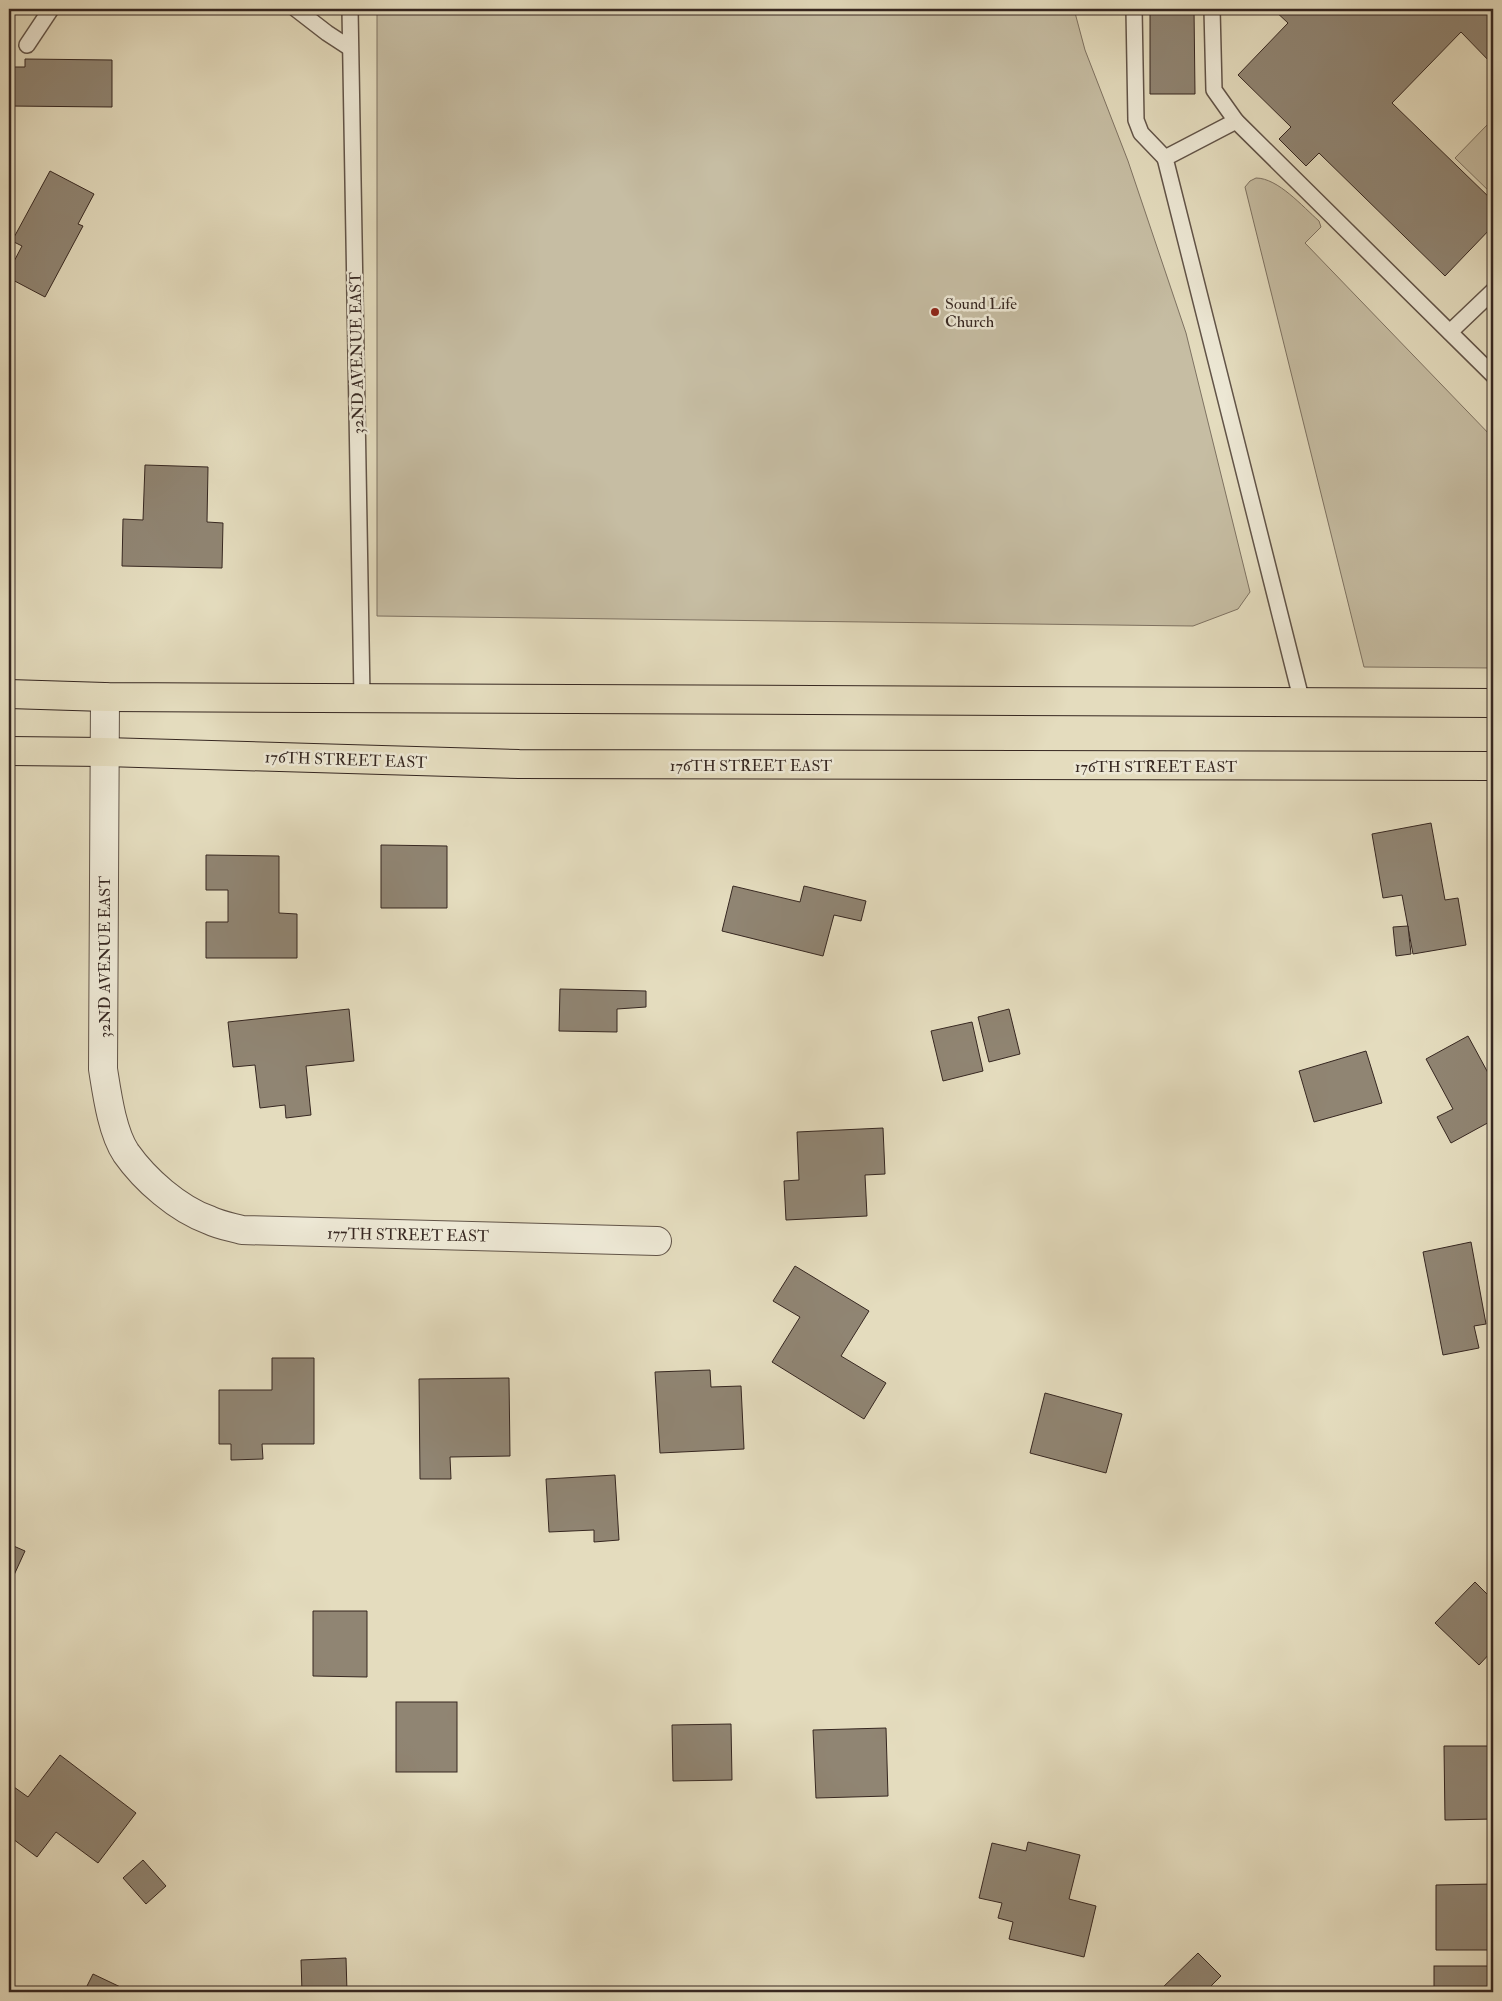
<svg xmlns="http://www.w3.org/2000/svg" width="1502" height="2001" font-family="'IM FELL Double Pica',serif">
	<rect width="100%" height="100%" fill="#e4dcbe"/>
	<filter id="stains"><feTurbulence type="fractalNoise" baseFrequency=".004" numOctaves="4"/><feColorMatrix values="0 0 0 0 .2 0 0 0 0 .09 0 0 0 0 .02 0 0 0 .5 -.17"/></filter>
	<radialGradient id="worn" r=".72"><stop offset=".6" stop-color="#630" stop-opacity="0"/><stop offset="1" stop-color="#630" stop-opacity=".3"/></radialGradient>
	<g fill="#c6bda3" stroke="#7e7262">
		<path d="M 377,9 L 1074,9 L 1085,50 L 1128,161 L 1186,333 L 1250,592 L 1238,609 L 1193,626 L 377,616 Z"/>
		<path d="M 1487,125 L 1493,131 L 1493,195 L 1455,158 Z"/>
		<path d="M 1256,178 C 1278,178 1303,207 1319,221 L 1321,227 L 1305,243 L 1493,438 L 1493,668 L 1364,667 L 1245,187 L 1250,181 Z"/>
	</g>
	<g fill="#908573" stroke="#362721">
		<path d="M 1150,9 L 1194,9 L 1195,94 L 1150,94 Z"/>
		<path d="M 1273,9 L 1493,9 L 1493,65 L 1461,32 L 1392,103 L 1493,201 L 1493,226 L 1445,276 L 1319,153 L 1306,166 L 1279,139 L 1291,127 L 1238,75 L 1288,23 Z"/>
		<path d="M 25,59 L 112,60 L 112,107 L 9,106 L 9,67 L 25,67 Z"/>
		<path d="M 50,171 L 94,194 L 78,224 L 83,226 L 45,297 L 9,278 L 9,271 L 22,246 L 12,241 Z"/>
		<path d="M 145,465 L 208,467 L 207,522 L 223,523 L 222,568 L 122,566 L 123,519 L 143,520 Z"/>
		<path d="M 1431,823 L 1445,900 L 1458,898 L 1466,945 L 1413,954 L 1402,895 L 1383,898 L 1372,834 Z"/>
		<path d="M 381,845 L 447,846 L 447,908 L 381,908 Z"/>
		<path d="M 206,855 L 279,856 L 279,913 L 297,914 L 297,958 L 206,958 L 206,922 L 228,922 L 228,890 L 206,890 Z"/>
		<path d="M 733,886 L 800,902 L 804,886 L 866,901 L 861,921 L 834,915 L 823,956 L 722,931 Z"/>
		<path d="M 1408,926 L 1411,954 L 1396,956 L 1393,927 Z"/>
		<path d="M 560,989 L 646,991 L 646,1007 L 617,1009 L 617,1032 L 559,1031 Z"/>
		<path d="M 349,1009 L 354,1061 L 306,1066 L 311,1115 L 286,1118 L 285,1105 L 260,1108 L 255,1065 L 233,1067 L 228,1022 Z"/>
		<path d="M 1009,1009 L 1020,1054 L 989,1062 L 978,1017 Z"/>
		<path d="M 972,1022 L 983,1071 L 943,1081 L 931,1031 Z"/>
		<path d="M 1468,1036 L 1493,1082 L 1493,1120 L 1451,1143 L 1437,1117 L 1453,1109 L 1426,1059 Z"/>
		<path d="M 1366,1051 L 1382,1103 L 1314,1122 L 1299,1071 Z"/>
		<path d="M 883,1128 L 885,1174 L 865,1175 L 867,1216 L 786,1220 L 784,1181 L 799,1180 L 797,1132 Z"/>
		<path d="M 1471,1242 L 1486,1324 L 1474,1326 L 1479,1348 L 1443,1355 L 1423,1252 Z"/>
		<path d="M 795,1266 L 869,1311 L 841,1356 L 886,1383 L 864,1419 L 772,1362 L 800,1317 L 773,1301 Z"/>
		<path d="M 272,1358 L 314,1358 L 314,1444 L 262,1444 L 263,1459 L 231,1460 L 231,1444 L 219,1444 L 219,1390 L 272,1390 Z"/>
		<path d="M 710,1370 L 711,1387 L 741,1386 L 744,1449 L 660,1453 L 655,1372 Z"/>
		<path d="M 509,1378 L 510,1456 L 450,1457 L 451,1479 L 420,1479 L 419,1379 Z"/>
		<path d="M 1045,1393 L 1122,1414 L 1106,1473 L 1030,1453 Z"/>
		<path d="M 615,1475 L 619,1540 L 594,1542 L 594,1530 L 549,1532 L 546,1479 Z"/>
		<path d="M 9,1544 L 25,1551 L 9,1586 Z"/>
		<path d="M 1475,1582 L 1493,1600 L 1493,1650 L 1479,1665 L 1435,1623 Z"/>
		<path d="M 313,1611 L 367,1611 L 367,1677 L 313,1676 Z"/>
		<rect x="396" y="1702" width="61" height="70"/>
		<path d="M 731,1724 L 732,1780 L 673,1781 L 672,1725 Z"/>
		<path d="M 886,1728 L 888,1796 L 816,1798 L 813,1730 Z"/>
		<path d="M 1444,1746 L 1492,1746 L 1493,1819 L 1445,1820 Z"/>
		<path d="M 60,1755 L 136,1813 L 98,1863 L 56,1832 L 37,1857 L 9,1836 L 9,1794 L 14,1787 L 28,1797 Z"/>
		<path d="M 1028,1842 L 1080,1855 L 1069,1899 L 1096,1906 L 1084,1957 L 1009,1939 L 1013,1922 L 998,1918 L 1002,1903 L 979,1898 L 992,1843 L 1026,1851 Z"/>
		<path d="M 143,1860 L 166,1886 L 146,1904 L 123,1878 Z"/>
		<path d="M 1493,1884 L 1493,1950 L 1436,1950 L 1436,1885 Z"/>
		<path d="M 1198,1953 L 1221,1976 L 1205,1992 L 1158,1992 Z"/>
		<path d="M 346,1958 L 347,1992 L 302,1992 L 301,1960 Z"/>
		<rect x="1434" y="1966" width="59" height="26"/>
		<path d="M 93,1974 L 131,1992 L 84,1992 Z"/>
	</g>
	<g fill="none" stroke-linecap="round" stroke-linejoin="round">
		<g stroke="#625448" stroke-width="18">
			<g id="service">
				<path d="M 296,9 L 327,33 L 350,48"/>
				<path d="M 350,9 L 362,697"/>
				<path d="M 1134,9 L 1136,120 L 1141,133 L 1165,158"/>
				<path d="M 1212,9 L 1214,90 L 1236,121 L 1493,375"/>
				<path d="M 27,45 L 51,9"/>
				<path d="M 1236,121 L 1165,158 L 1302,702"/>
				<path d="M 1450,332 L 1493,291"/>
			</g>
		</g>
		<g stroke="#625448" stroke-width="30">
			<path id="minor" d="M 105,697 L 103,1069 C 107,1094 112,1132 126,1153 C 145,1180 178,1209 209,1220 C 219,1225 231,1227 242,1230 L 657,1241"/>
		</g>
		<g stroke="#362721" stroke-width="30">
			<g id="primary">
				<path d="M 9,694 L 105,697 L 1493,703"/>
				<path d="M 9,751 L 105,752 L 519,764 L 1493,766"/>
			</g>
		</g>
		<use href="#service" stroke="#ede8d5" stroke-width="15"/>
		<use href="#minor" stroke="#ede8d5" stroke-width="28"/>
		<use href="#primary" stroke="#e4dcbe" stroke-width="28"/>
	</g>
	<circle fill="#8f2418" stroke="#ede8d5" stroke-width="2" cx="935" cy="312" r="5"/>
	<g text-anchor="middle" stroke-width="5" stroke-linejoin="round" paint-order="stroke">
		<g font-size="16" fill="#362721" stroke="#ede8d5" text-anchor="start">
			<text x="945" y="309">Sound Life<tspan x="945" dy="18">Church</tspan></text>
		</g>
		<g font-size="16" fill="#362721" stroke="#ede8d5">
			<text transform="translate(356 353) rotate(-91)" y="6">32ND AVENUE EAST</text>
			<text transform="translate(346 759) rotate(2)" y="6">176TH STREET EAST</text>
			<text x="751" y="771">176TH STREET EAST</text>
			<text x="1156" y="772">176TH STREET EAST</text>
			<text transform="translate(104 957) rotate(-90)" y="6">32ND AVENUE EAST</text>
			<text transform="translate(408 1234) rotate(1)" y="6">177TH STREET EAST</text>
		</g>
	</g>
	<rect width="1502" height="2001" fill="none" stroke="#e4dcbe" stroke-width="30"/>
	<rect x="10" y="10" width="1482" height="1981" fill="none" stroke="#362721" stroke-width="2.5"/>
	<rect x="15" y="15" width="1472" height="1971" fill="none" stroke="#362721"/>
	<rect width="100%" height="100%" filter="url(#stains)"/>
	<rect width="100%" height="100%" fill="url(#worn)"/>
</svg>
